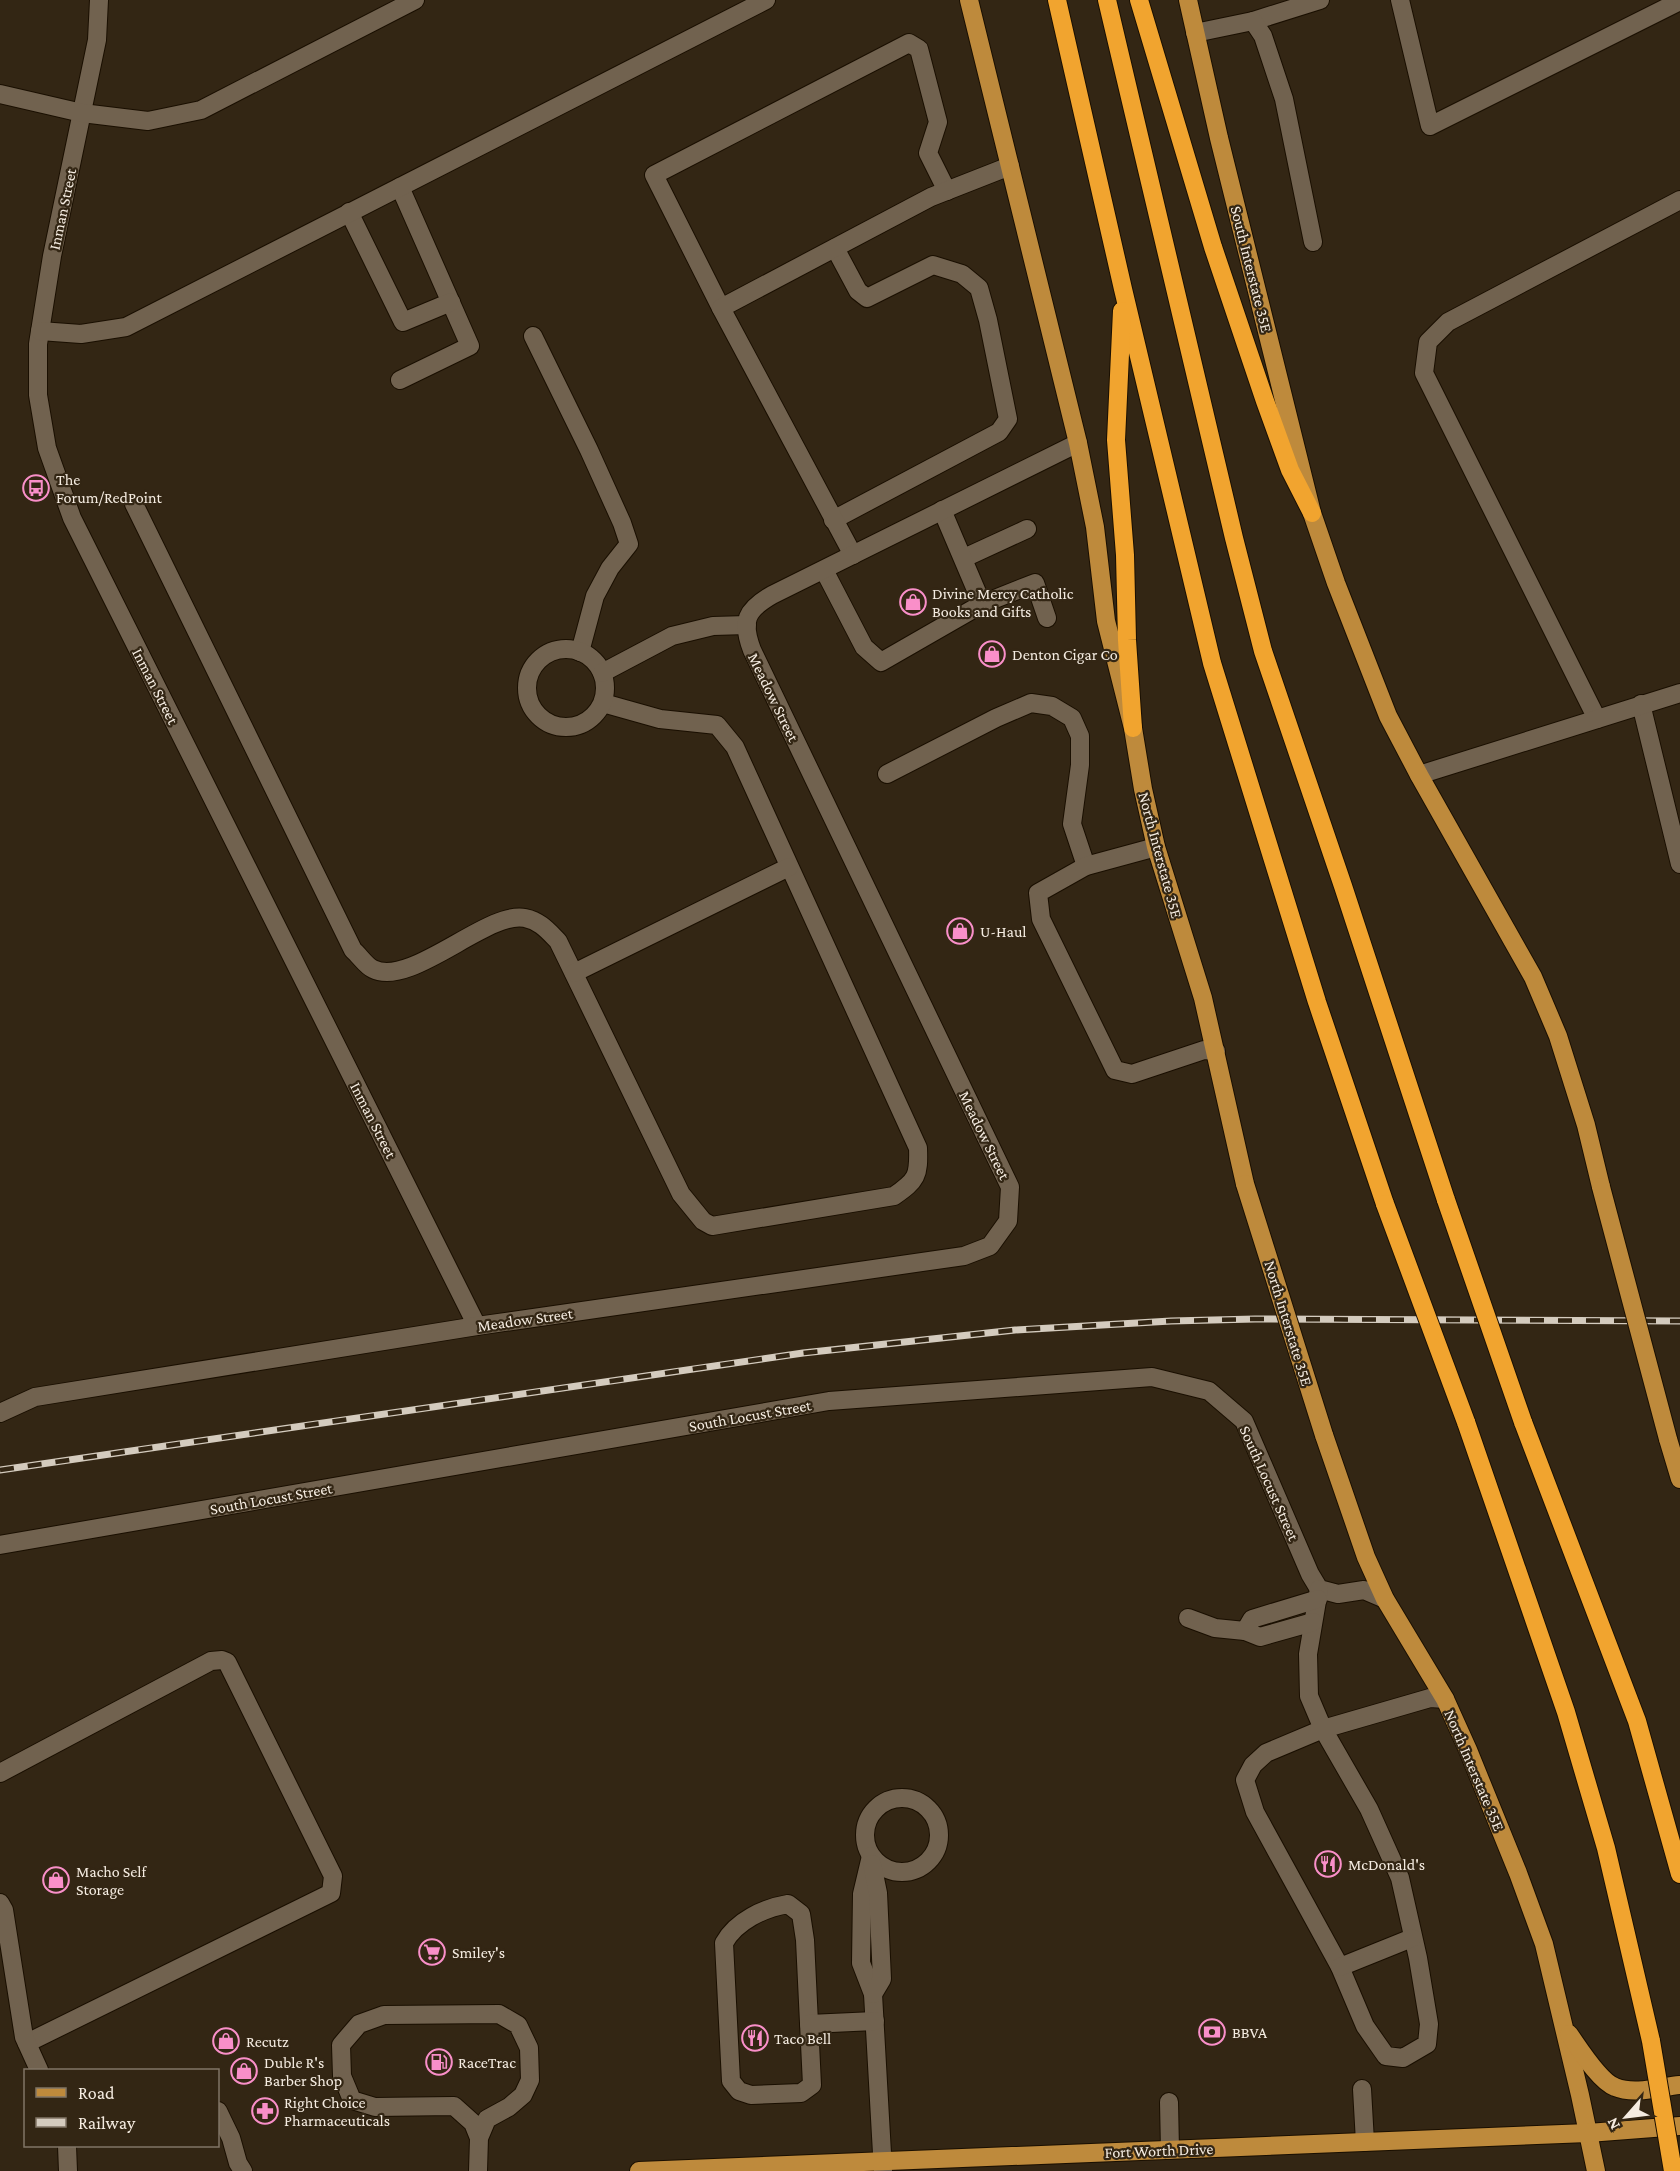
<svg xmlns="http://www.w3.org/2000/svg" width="1680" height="2171" font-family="'Crimson Pro',serif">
	<rect width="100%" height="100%" fill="#332614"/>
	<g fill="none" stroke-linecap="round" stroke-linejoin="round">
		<g stroke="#1a0f01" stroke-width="20">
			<g id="minor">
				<path d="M 99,0 L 97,40 L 52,256 L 38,344 L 38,395 L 47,448 L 72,518 L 477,1326"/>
				<path d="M 1400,0 L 1430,126 L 1680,1"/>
				<path d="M 1253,21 L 1320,0"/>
				<path d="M 1195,33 L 1253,21 L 1263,36 L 1284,99 L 1313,242"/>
				<path d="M 0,94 L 82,113 L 148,121 L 201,110 L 415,0"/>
				<path d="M 400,187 L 470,346 L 400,380"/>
				<path d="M 349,212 L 403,322 L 451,302"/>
				<path d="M 721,308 L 654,175 L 909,43 L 919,49 L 938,122 L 928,153 L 947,191"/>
				<path d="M 40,331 L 81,334 L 126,327 L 766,0"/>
				<path d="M 533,336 L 589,450 L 622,523 L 629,544 L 610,568 L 595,596 L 580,652"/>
				<path d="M 134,504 L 353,950 C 359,955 366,966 373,969 C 411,988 488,910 525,918 C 540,921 548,931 558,941 L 681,1194 L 703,1221 L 712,1226 L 894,1196 C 917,1180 919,1176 918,1148 L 735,747 L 717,725 L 660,719 L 603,703"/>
				<path d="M 833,520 L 999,432 L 1008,419 L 988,320 L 979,288 L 962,274 L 933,265 L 867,298 L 858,291 L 835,248"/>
				<path d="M 853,555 L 721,308 L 931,197 L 1010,166"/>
				<path d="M 964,558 L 1027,529"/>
				<path d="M 824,570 L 864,647 L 881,662 L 982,604 L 942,510"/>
				<path d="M 982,604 L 1035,583 L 1047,618"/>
				<circle cx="566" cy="688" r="39"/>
				<path d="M 602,673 L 672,636 L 713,626 L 747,625"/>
				<path d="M 1641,704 L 1680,864"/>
				<path d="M 1597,719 L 1424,373 L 1428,342 L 1448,322 L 1680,200"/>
				<path d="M 887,774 L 996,718 L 1031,703 L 1052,706 L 1072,718 L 1080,736 L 1080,765 L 1072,824 L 1086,866"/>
				<path d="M 1419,775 L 1680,693"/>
				<path d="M 1156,847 L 1086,866 L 1038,893 L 1041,919 L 1115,1070 L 1132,1074 L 1204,1050 L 1216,1051"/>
				<path d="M 574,973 L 789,867"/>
				<path d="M 0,1413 L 35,1397 L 477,1326 L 964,1256 L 990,1246 L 1008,1221 L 1010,1187 L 752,650 C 741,621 746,610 772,595 L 1078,443"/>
				<path d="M 0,1545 L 829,1401 L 1152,1377 L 1209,1391 L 1244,1421 L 1310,1574 L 1319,1589 L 1338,1594 L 1364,1590 L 1385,1599"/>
				<path d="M 1319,1589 L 1308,1654 L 1309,1696 L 1323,1729 L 1369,1809 L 1400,1878 L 1418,1958 L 1429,2024 L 1427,2044 L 1403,2058 L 1386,2056 L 1365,2026 L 1340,1967 L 1255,1812 L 1245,1780 L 1253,1765 L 1266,1753 L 1323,1729 L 1430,1698 L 1445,1699"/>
				<path d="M 1188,1618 L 1215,1628 L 1245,1631"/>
				<path d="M 1313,1622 L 1260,1637 L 1245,1631 L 1252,1619 L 1318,1599"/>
				<path d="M 0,1773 L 211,1661 L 222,1660 L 227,1662 L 333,1876 L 331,1893 L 27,2043"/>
				<circle cx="902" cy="1835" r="37"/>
				<path d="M 871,1856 L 862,1894 L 861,1963 L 873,1994 L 883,2171"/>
				<path d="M 872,1864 L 878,1893 L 882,1979 L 873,1994"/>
				<path d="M 0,1903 L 4,1910 L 24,2037 L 39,2070"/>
				<path d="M 788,1904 L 801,1914 L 805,1940 L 812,2085 L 801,2093 L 751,2095 L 739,2091 L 731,2081 L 724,1943 C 736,1921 764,1908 788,1904 Z"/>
				<path d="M 1340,1967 L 1412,1938"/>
				<path d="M 809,2024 L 875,2021"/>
				<path d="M 1362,2089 L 1365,2142"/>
				<path d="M 1169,2102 L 1170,2150"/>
				<path d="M 218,2111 L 231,2138 L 238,2163 L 243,2171"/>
				<path d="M 67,2146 L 68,2171"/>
				<path d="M 478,2171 L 479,2138 L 487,2119 L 509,2107 L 523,2095 L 530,2080 L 529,2048 L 518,2025 L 499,2014 L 384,2015 L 359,2024 L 341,2045 L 342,2076 L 352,2100 L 375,2107 L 454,2106 L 473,2123 L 479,2138"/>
			</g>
		</g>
		<g stroke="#1a0f01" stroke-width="20">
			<g id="major">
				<path d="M 969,0 L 1078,443 L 1095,527 L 1106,621 L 1133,728 L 1143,789 L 1156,847 L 1203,998 L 1245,1184"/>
				<path d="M 1188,0 L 1219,138 L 1312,513 L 1336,583 L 1388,716 L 1419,775 L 1533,977 L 1558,1036 L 1586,1125 L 1601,1187"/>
				<path d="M 1324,1435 L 1366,1557 L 1385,1599 L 1445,1699 L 1468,1750 L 1518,1873 L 1544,1944 L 1580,2095 L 1596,2171"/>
				<path d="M 1668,1439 L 1680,1479"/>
				<path d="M 1569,2034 C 1579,2048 1599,2081 1615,2087 C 1634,2095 1660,2087 1680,2085"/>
				<path d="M 639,2171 L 1588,2133 L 1680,2126"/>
			</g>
		</g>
		<g stroke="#1a0f01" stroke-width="20">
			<g id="highway">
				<path d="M 1057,0 L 1123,289 L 1212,663 L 1317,1002 L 1385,1204"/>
				<path d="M 1107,0 L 1234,538 L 1263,651 L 1343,886 L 1446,1200"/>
				<path d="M 1139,0 L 1213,247 L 1265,401 L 1290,470 L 1312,513"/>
				<path d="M 1122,311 L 1116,440 L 1125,555 L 1127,640 L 1133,728"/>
				<path d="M 1466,1422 L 1566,1712 L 1606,1848 L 1651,2041"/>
				<path d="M 1523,1422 L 1637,1721 L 1680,1874"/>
			</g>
		</g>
		<use href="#minor" stroke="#71624f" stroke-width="18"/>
		<use href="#major" stroke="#be8a3c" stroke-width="18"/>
		<use href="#highway" stroke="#f1a42f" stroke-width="18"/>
		<g stroke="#d4cbbe" stroke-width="7">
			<path id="rail" d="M 0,1470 L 803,1353 L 1015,1330 L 1171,1321 L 1255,1319 L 1680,1321"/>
		</g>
		<use href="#rail" stroke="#332614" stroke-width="4.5" stroke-dasharray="14" stroke-linecap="butt"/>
		<g stroke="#1a0f01" stroke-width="20" stroke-linecap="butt">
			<g id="major-bridge">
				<path d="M 1245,1184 L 1324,1435"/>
				<path d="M 1601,1187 L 1668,1439"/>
			</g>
		</g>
		<g stroke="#1a0f01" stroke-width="20" stroke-linecap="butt">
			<g id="highway-bridge">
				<path d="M 1446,1200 L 1523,1422"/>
				<path d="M 1385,1204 L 1466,1422"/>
				<path d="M 1651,2041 L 1673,2171"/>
			</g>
		</g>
		<use href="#major-bridge" stroke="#be8a3c" stroke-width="18"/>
		<use href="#highway-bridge" stroke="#f1a42f" stroke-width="18"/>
	</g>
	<defs>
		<g id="bus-ring" transform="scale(1.35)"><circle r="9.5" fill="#332614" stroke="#f98fc9" stroke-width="1.5"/><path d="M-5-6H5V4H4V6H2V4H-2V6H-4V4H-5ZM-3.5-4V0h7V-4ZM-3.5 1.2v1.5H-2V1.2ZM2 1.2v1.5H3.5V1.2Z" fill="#f98fc9"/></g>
		<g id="shop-ring" transform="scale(1.35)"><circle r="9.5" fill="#332614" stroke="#f98fc9" stroke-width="1.5"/><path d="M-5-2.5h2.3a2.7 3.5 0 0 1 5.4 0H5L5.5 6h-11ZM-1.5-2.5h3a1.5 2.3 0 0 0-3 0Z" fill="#f98fc9"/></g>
		<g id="restaurant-ring" transform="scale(1.35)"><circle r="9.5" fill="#332614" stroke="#f98fc9" stroke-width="1.5"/><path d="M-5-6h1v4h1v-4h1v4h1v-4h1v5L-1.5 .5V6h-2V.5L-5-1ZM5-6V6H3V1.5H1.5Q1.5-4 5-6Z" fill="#f98fc9"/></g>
		<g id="supermarket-ring" transform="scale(1.35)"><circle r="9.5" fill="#332614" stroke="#f98fc9" stroke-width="1.5"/><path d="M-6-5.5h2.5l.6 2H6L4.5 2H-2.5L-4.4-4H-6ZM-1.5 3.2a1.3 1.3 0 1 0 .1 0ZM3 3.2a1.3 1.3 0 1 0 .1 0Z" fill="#f98fc9"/></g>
		<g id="bank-ring" transform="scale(1.35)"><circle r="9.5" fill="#332614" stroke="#f98fc9" stroke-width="1.5"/><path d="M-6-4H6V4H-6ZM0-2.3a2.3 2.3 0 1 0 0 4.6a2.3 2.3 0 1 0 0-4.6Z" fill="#f98fc9"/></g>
		<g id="fuel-ring" transform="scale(1.35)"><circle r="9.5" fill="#332614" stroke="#f98fc9" stroke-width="1.5"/><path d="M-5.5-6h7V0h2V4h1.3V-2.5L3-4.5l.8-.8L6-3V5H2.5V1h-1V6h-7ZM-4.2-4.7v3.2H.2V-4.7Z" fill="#f98fc9"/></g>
		<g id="pharmacy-ring" transform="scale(1.35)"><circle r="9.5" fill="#332614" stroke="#f98fc9" stroke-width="1.5"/><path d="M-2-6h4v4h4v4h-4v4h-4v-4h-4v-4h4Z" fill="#f98fc9"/></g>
	</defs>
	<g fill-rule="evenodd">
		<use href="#bus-ring" x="36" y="488"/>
		<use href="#shop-ring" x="913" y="602"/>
		<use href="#shop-ring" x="992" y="654"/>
		<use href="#shop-ring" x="960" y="931"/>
		<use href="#restaurant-ring" x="1328" y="1864"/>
		<use href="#shop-ring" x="56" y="1880"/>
		<use href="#supermarket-ring" x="432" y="1952"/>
		<use href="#bank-ring" x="1212" y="2032"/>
		<use href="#restaurant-ring" x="755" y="2038"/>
		<use href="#shop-ring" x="226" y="2041"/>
		<use href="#fuel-ring" x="439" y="2062"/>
		<use href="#shop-ring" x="244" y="2071"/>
		<use href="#pharmacy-ring" x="265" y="2111"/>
	</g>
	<g text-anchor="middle" stroke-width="4.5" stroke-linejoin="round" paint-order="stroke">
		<g font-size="16" fill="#f5ece1" stroke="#332614">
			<text transform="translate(62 209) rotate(-78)" y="6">Inman Street</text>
			<text transform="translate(1252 269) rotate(76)" y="6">South Interstate 35E</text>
			<text transform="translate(156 686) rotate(63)" y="6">Inman Street</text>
			<text transform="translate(774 697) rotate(64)" y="6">Meadow Street</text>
			<text transform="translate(1161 855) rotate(75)" y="6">North Interstate 35E</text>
			<text transform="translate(374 1120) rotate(63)" y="6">Inman Street</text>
			<text transform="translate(985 1135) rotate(64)" y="6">Meadow Street</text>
			<text transform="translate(525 1319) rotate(-8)" y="6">Meadow Street</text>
			<text transform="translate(1289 1323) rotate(73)" y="6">North Interstate 35E</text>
			<text transform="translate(750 1415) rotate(-10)" y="6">South Locust Street</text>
			<text transform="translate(1270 1483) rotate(66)" y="6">South Locust Street</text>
			<text transform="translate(271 1498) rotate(-10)" y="6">South Locust Street</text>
			<text transform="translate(1475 1770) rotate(67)" y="6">North Interstate 35E</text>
			<text transform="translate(1159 2150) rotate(-2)" y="6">Fort Worth Drive</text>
		</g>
		<g font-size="16" fill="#f5ece1" stroke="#332614" text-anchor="start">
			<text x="56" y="485">The<tspan x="56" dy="18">Forum/RedPoint</tspan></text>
			<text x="932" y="599">Divine Mercy Catholic<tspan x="932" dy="18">Books and Gifts</tspan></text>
			<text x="1012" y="660">Denton Cigar Co</text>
			<text x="980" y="937">U-Haul</text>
			<text x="1348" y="1870">McDonald's</text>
			<text x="76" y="1877">Macho Self<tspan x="76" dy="18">Storage</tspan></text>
			<text x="452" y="1958">Smiley's</text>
			<text x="1232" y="2038">BBVA</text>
			<text x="774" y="2044">Taco Bell</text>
			<text x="246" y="2047">Recutz</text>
			<text x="264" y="2068">Duble R's<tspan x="264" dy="18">Barber Shop</tspan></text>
			<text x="458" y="2068">RaceTrac</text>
			<text x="284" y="2108">Right Choice<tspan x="284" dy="18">Pharmaceuticals</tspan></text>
		</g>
	</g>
	<rect x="24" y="2069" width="195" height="78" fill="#332614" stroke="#817566" stroke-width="1.5"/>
	<rect x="36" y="2088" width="30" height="9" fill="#be8a3c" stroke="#817566" stroke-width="1.5"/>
	<text x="78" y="2099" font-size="18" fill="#f5ece1">Road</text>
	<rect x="36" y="2118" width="30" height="9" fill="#d4cbbe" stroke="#817566" stroke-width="1.5"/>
	<text x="78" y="2129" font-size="18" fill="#f5ece1">Railway</text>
	<g transform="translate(1626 2117) rotate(242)" stroke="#332614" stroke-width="4.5" paint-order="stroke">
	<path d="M0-4.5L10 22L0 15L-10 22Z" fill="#f5ece1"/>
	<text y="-9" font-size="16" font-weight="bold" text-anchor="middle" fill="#f5ece1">N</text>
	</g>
</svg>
